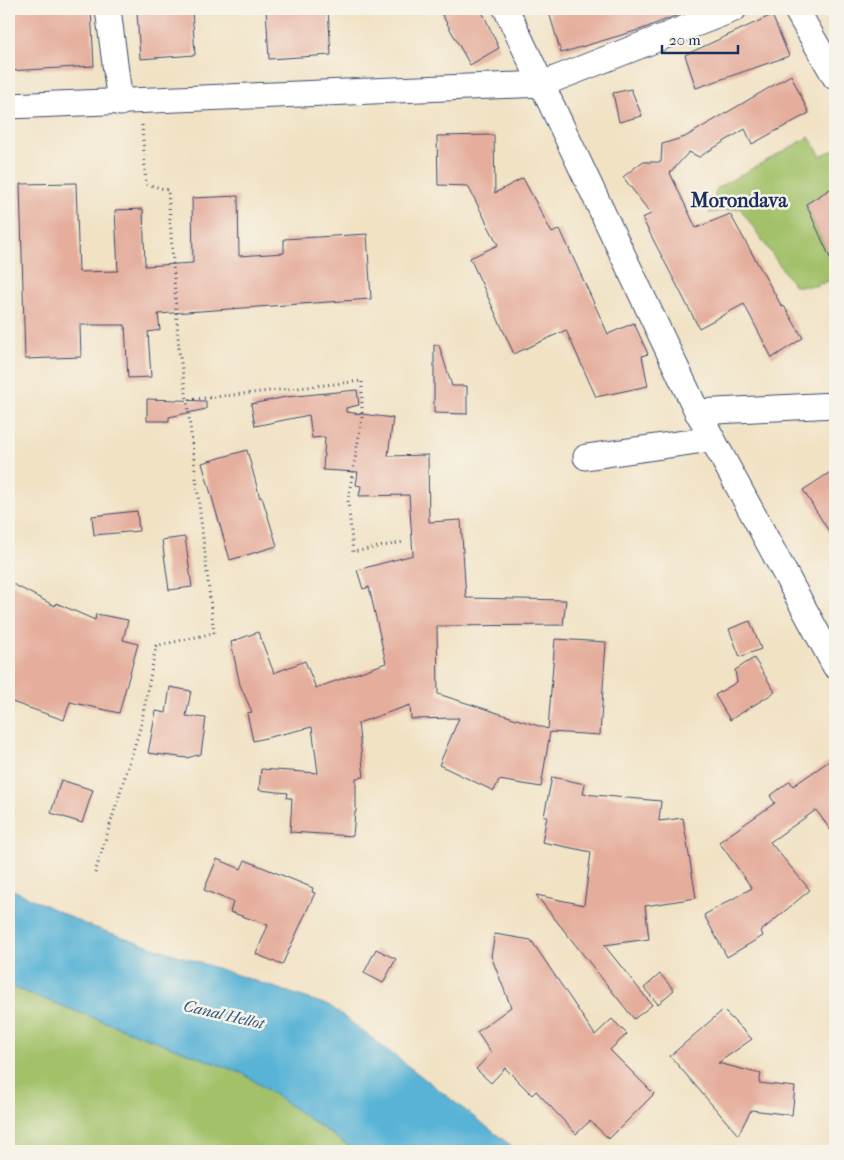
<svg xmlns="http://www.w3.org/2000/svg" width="844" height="1160" font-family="'IM FELL French Canon',serif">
	<rect width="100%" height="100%" fill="#f7f3e8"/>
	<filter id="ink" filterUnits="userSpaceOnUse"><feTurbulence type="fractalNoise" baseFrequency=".02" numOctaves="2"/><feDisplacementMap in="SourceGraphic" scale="10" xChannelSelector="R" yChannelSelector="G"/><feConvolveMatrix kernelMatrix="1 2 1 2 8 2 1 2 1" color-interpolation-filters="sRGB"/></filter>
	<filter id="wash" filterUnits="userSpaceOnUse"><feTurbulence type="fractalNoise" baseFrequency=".0096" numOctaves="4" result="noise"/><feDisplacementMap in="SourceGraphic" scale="20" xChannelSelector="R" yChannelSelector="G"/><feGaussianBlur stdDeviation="1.12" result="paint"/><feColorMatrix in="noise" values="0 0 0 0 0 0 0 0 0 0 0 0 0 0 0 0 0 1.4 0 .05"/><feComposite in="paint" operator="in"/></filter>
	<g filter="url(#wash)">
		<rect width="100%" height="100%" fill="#f1e2c4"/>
		<g fill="#a2c169" stroke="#5e7864">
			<path d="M 809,137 L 821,156 L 835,149 L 835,186 L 806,205 L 827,251 L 835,248 L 835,278 L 816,286 L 794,286 L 740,208 L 709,213 L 717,188 Z"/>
			<path d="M 9,986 L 244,1074 L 356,1151 L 9,1151 Z"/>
		</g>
		<path fill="#58b3d6" stroke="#3a719a" d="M 9,888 L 87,925 L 330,1006 L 518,1151 L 356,1151 L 244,1074 L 9,986 Z"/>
		<g id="blocks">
			<g fill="#e5ad9c">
				<path d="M 9,9 L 91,9 L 94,66 L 9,71 Z"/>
				<path d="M 179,9 L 192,9 L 195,55 L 140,59 L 137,12 Z"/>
				<path d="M 266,9 L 328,9 L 331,55 L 269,59 Z"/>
				<path d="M 439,9 L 481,9 L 499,48 L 470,65 Z"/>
				<path d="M 548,9 L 693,9 L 642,29 L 561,53 Z"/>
				<path d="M 772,15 L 789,56 L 696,88 L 685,55 Z"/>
				<path d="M 791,75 L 809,113 L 752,144 L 745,129 L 699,157 L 689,152 L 670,173 L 696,228 L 730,214 L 782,307 L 784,306 L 803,338 L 772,358 L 744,304 L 699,328 L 642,218 L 651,214 L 623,177 L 642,162 L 661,162 L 662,144 L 685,137 Z"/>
				<path d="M 631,89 L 642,116 L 619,122 L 613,93 Z"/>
				<path d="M 494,135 L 495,193 L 523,178 L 552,233 L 560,229 L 608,334 L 634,323 L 648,354 L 642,356 L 648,386 L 596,397 L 566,330 L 514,354 L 470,258 L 498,245 L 468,186 L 438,185 L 437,136 Z"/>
				<path d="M 76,183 L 79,272 L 118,271 L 115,210 L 143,209 L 145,266 L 193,263 L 192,198 L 238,196 L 239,256 L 284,253 L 284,239 L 367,234 L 371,299 L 158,314 L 160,330 L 148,332 L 151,377 L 128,378 L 125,325 L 80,325 L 81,357 L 25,359 L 20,184 Z"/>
				<path d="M 835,186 L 835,269 L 806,204 Z"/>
				<path d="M 434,345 L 439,345 L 452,386 L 467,386 L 467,414 L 434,413 Z"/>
				<path d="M 357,390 L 359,405 L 346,408 L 346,412 L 393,418 L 388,456 L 428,455 L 429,522 L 461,520 L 466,598 L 566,600 L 563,625 L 437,626 L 438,694 L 548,729 L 555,639 L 606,642 L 600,735 L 550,732 L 541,787 L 499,780 L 494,791 L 439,765 L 459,718 L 411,719 L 410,705 L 358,723 L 364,777 L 356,778 L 356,812 L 355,812 L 353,836 L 290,832 L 292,798 L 287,798 L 288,793 L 259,790 L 261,769 L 318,773 L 312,727 L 253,741 L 247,713 L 252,712 L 240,685 L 231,642 L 258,632 L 274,673 L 305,661 L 316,688 L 386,663 L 369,587 L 363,589 L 357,570 L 413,555 L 409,495 L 359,496 L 361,486 L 356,485 L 358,472 L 323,470 L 325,437 L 312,438 L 309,415 L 255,426 L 251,404 L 286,397 Z"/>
				<path d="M 147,399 L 206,401 L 206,409 L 169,417 L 169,421 L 147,421 Z"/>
				<path d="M 247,450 L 260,498 L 262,497 L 277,546 L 230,560 L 202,463 Z"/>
				<path d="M 835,469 L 835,541 L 803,490 Z"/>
				<path d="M 137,511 L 139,531 L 94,535 L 92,516 Z"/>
				<path d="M 185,537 L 192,587 L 169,590 L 162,540 Z"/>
				<path d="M 9,582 L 55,606 L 56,603 L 95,620 L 96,614 L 128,620 L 123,640 L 138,644 L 119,713 L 70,702 L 64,720 L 9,701 Z"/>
				<path d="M 750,621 L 761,649 L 740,657 L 729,629 Z"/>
				<path d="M 754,658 L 775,692 L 730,720 L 715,695 L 737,682 L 735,670 Z"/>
				<path d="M 170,687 L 191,691 L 186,716 L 206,718 L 201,754 L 187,758 L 148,753 L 156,711 L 166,713 Z"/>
				<path d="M 835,757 L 835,836 L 816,810 L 770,842 L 810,890 L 761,931 L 763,936 L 727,957 L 704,915 L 752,888 L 719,842 L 775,803 L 770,796 L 790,781 L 793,786 Z"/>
				<path d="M 552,777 L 585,784 L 583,794 L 661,801 L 659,821 L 683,818 L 696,898 L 645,906 L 649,939 L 604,945 L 652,1005 L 634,1019 L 536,895 L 584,905 L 591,852 L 542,842 L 547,816 L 544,816 Z"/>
				<path d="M 61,780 L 93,790 L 82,823 L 51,813 Z"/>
				<path d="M 217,859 L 241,869 L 245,860 L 313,888 L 312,892 L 315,893 L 282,965 L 256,954 L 268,925 L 230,912 L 233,902 L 204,890 Z"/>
				<path d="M 495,934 L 531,940 L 595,1035 L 612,1019 L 627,1034 L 610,1050 L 654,1094 L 609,1139 L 590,1121 L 576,1134 L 536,1091 L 532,1095 L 505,1068 L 491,1083 L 476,1069 L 491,1053 L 477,1032 L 511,1007 L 491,956 Z"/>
				<path d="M 376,949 L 396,959 L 383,983 L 364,973 Z"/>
				<path d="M 660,974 L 674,990 L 658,1004 L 644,988 Z"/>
				<path d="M 723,1010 L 752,1039 L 718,1063 L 761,1074 L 759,1083 L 795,1087 L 792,1115 L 751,1110 L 738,1135 L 670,1056 Z"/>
			</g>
		</g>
	</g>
	<g filter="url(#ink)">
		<use href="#blocks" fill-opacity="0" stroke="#3b4a6d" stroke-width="1"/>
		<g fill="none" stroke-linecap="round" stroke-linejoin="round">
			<g stroke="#3b4a6d" stroke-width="27">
				<g id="minor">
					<path d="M 108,9 L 120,103"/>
					<path d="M 506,9 L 693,403 L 835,666"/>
					<path d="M 796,9 L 835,77"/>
					<path d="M 9,106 L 542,84 L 734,9"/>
					<path d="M 697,412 L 835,405"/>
					<path d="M 586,457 L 711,439"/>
				</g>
			</g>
			<g stroke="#3b4a6d" stroke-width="3" stroke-dasharray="1 4" stroke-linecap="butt">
				<path d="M 142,125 L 146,184 L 168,190 L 179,351 L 187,400 L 362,381 L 362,418 L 348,500 L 353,552 L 404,542"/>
				<path d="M 95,873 L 141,725 L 156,646 L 214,633 L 187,400"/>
			</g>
			<use href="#minor" stroke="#fff" stroke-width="25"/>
		</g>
	</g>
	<g text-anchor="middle" stroke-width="5" stroke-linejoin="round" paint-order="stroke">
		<g font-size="16" font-style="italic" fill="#2d5782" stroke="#f7f3e8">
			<text transform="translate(224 1014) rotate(13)" y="6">Canal Hellot</text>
		</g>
		<g font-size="20" font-weight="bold" fill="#1b2f5e" stroke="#f7f3e8">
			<text x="739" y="207">Morondava</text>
		</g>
	</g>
	<rect width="844" height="1160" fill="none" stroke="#f7f3e8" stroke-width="30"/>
	<path d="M662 45v8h76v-8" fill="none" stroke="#1b2f5e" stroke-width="2.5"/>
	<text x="669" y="45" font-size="15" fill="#1b2f5e" stroke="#f7f3e8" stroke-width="4" paint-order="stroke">20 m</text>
</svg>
